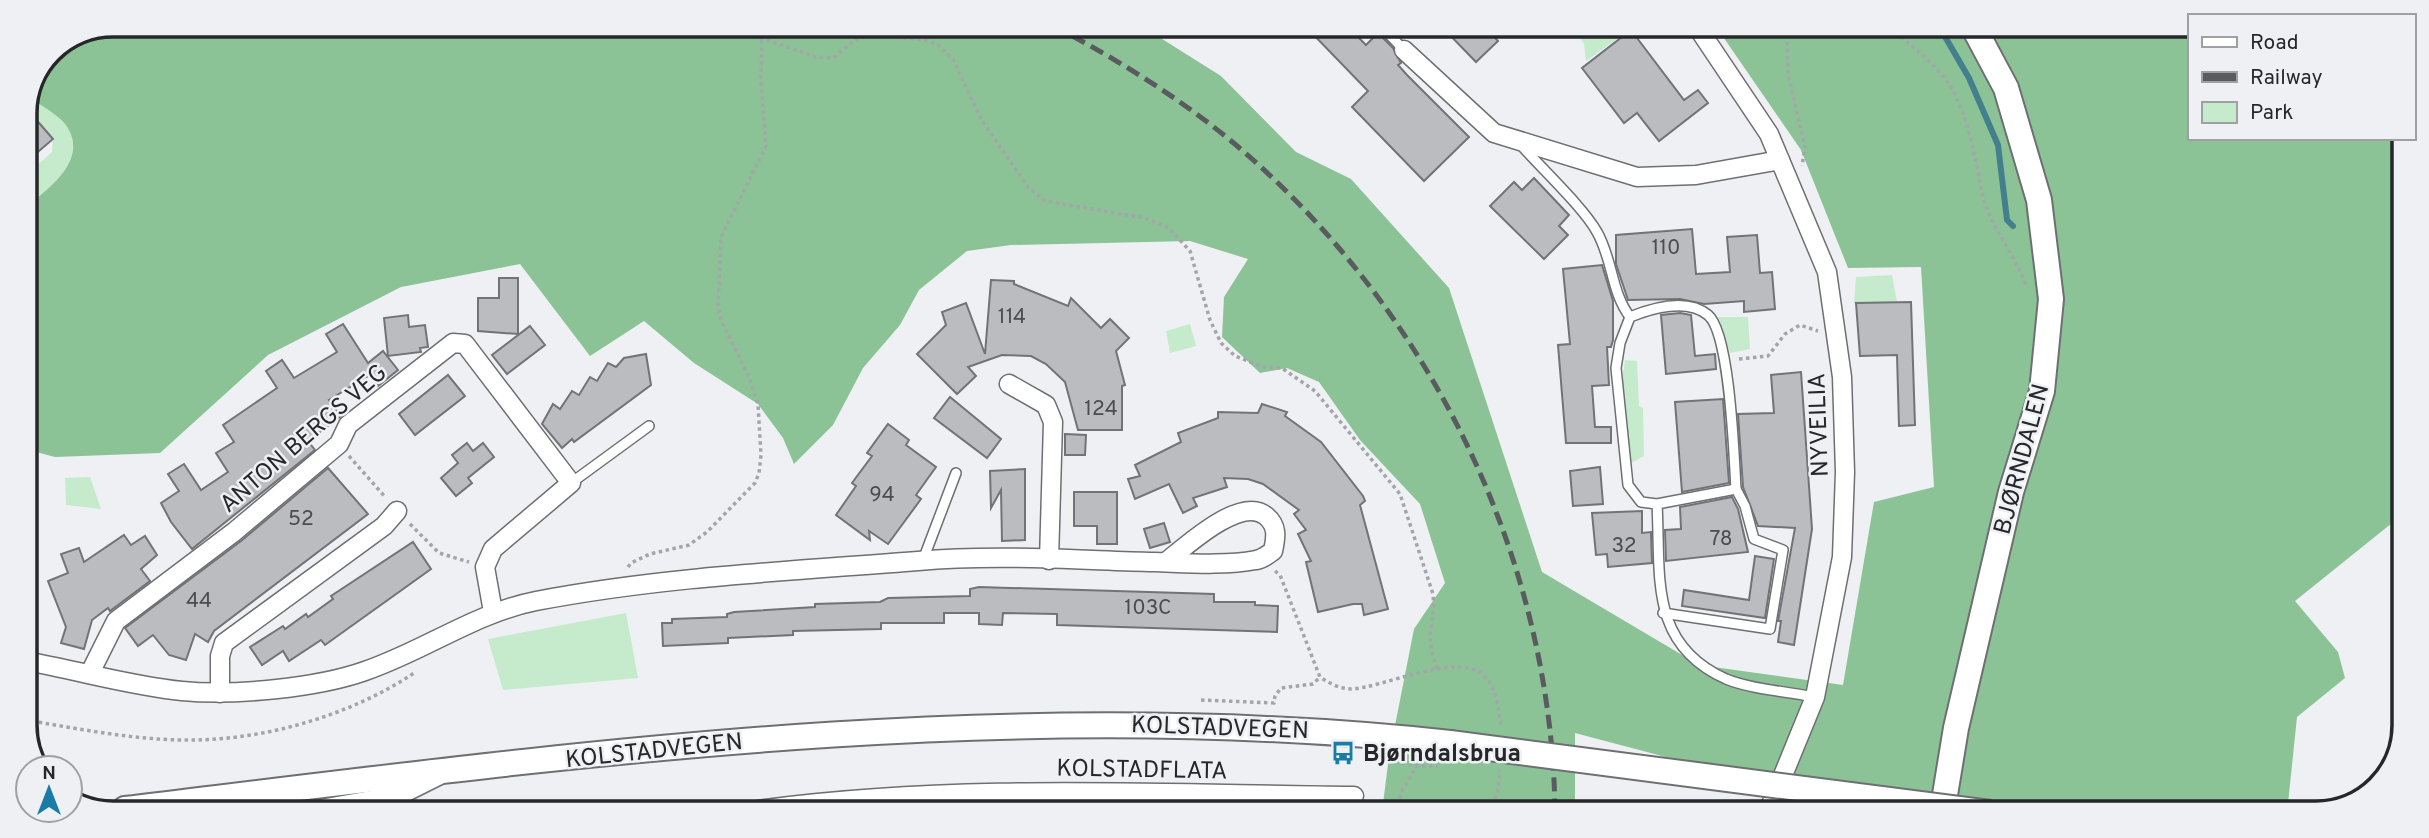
<svg xmlns="http://www.w3.org/2000/svg" width="2429" height="838" font-family="Overpass,sans-serif">
	<rect width="100%" height="100%" fill="#eef0f4"/>
	<g fill="#c5ebcc">
		<path d="M 1574,28 L 1632,28 L 1586,61 L 1584,44 Z"/>
		<path d="M 29,97 C 40,105 57,114 65,124 C 91,158 49,189 25,207 L 25,176 L 52,152 L 53,139 L 25,107 Z"/>
		<path d="M 1892,275 L 1897,302 L 1854,303 L 1856,277 Z"/>
		<path d="M 1718,317 L 1748,317 L 1750,349 L 1730,353 Z"/>
		<path d="M 1190,324 L 1196,346 L 1170,353 L 1166,331 Z"/>
		<path d="M 1625,360 L 1637,361 L 1639,406 L 1643,408 L 1644,456 L 1631,463 L 1621,388 Z"/>
		<path d="M 90,477 L 101,509 L 66,505 L 65,478 Z"/>
		<path d="M 626,613 L 638,678 L 503,690 L 488,639 Z"/>
	</g>
	<path fill="#8bc396" d="M 113,25 L 1143,27 L 1221,76 L 1296,152 L 1351,179 L 1449,288 L 1542,572 L 1699,665 L 1843,685 L 1874,502 L 1934,487 L 1921,267 L 1848,268 L 1801,150 L 1717,28 L 2189,29 L 2189,138 L 2404,138 L 2402,515 L 2295,601 L 2338,652 L 2345,678 L 2297,717 L 2287,813 L 1789,812 L 1749,779 L 1575,733 L 1575,812 L 1382,812 L 1389,756 L 1414,629 L 1445,583 L 1420,504 L 1360,440 L 1319,382 L 1287,368 L 1260,373 L 1222,337 L 1224,297 L 1248,259 L 1190,241 L 1011,245 L 967,251 L 919,290 L 900,325 L 863,368 L 833,425 L 794,464 L 783,438 L 758,404 L 694,363 L 644,321 L 590,356 L 520,264 L 401,287 L 268,355 L 160,453 L 55,457 L 25,449 L 25,207 C 49,189 91,158 65,124 C 57,114 40,105 29,97 L 51,50 Z"/>
	<g fill="none" stroke-linecap="round" stroke-linejoin="round">
		<path stroke="#437f8c" stroke-width="6" d="M 1940,28 L 1969,78 L 1998,145 L 2007,220 L 2013,226"/>
	</g>
	<g fill="#babcc0" stroke="#727377" stroke-width="2">
		<path d="M 1306,27 L 1348,27 L 1366,45 L 1378,33 L 1393,48 L 1401,63 L 1398,65 L 1407,75 L 1469,137 L 1424,181 L 1352,107 L 1368,91 Z"/>
		<path d="M 1442,27 L 1485,27 L 1498,41 L 1476,62 Z"/>
		<path d="M 1631,30 L 1684,100 L 1698,90 L 1708,103 L 1659,141 L 1637,113 L 1624,123 L 1582,68 Z"/>
		<path d="M 33,116 L 53,139 L 25,163 L 25,123 Z"/>
		<path d="M 1534,178 L 1569,215 L 1559,226 L 1568,235 L 1544,259 L 1490,206 L 1514,182 L 1522,190 Z"/>
		<path d="M 1692,229 L 1696,274 L 1730,272 L 1727,237 L 1757,235 L 1760,273 L 1772,272 L 1775,309 L 1744,312 L 1744,301 L 1704,304 L 1680,299 L 1628,300 L 1616,264 L 1616,235 Z"/>
		<path d="M 1602,265 L 1613,301 L 1613,340 L 1611,347 L 1607,347 L 1609,385 L 1592,386 L 1595,427 L 1611,427 L 1611,443 L 1566,443 L 1558,345 L 1570,344 L 1563,269 Z"/>
		<path d="M 499,278 L 518,278 L 518,334 L 478,331 L 478,298 L 499,298 Z"/>
		<path d="M 991,280 L 1014,281 L 1014,284 L 1068,306 L 1071,298 L 1101,328 L 1110,319 L 1129,338 L 1116,351 L 1125,385 L 1122,386 L 1122,430 L 1078,430 L 1065,382 L 1046,364 L 1031,356 L 1002,355 L 968,367 L 976,376 L 957,394 L 917,354 L 946,325 L 942,312 L 966,303 L 985,354 Z"/>
		<path d="M 1911,302 L 1915,425 L 1899,426 L 1897,355 L 1860,356 L 1856,303 Z"/>
		<path d="M 1680,313 L 1691,315 L 1695,356 L 1715,354 L 1716,369 L 1666,374 L 1661,315 Z"/>
		<path d="M 408,315 L 409,327 L 425,325 L 428,347 L 420,348 L 421,352 L 388,356 L 384,318 Z"/>
		<path d="M 343,324 L 368,363 L 383,351 L 398,370 L 378,386 L 370,375 L 329,400 L 341,416 L 308,441 L 315,450 L 192,549 L 171,522 L 161,503 L 179,491 L 168,474 L 184,464 L 201,490 L 228,472 L 216,453 L 234,442 L 223,425 L 277,388 L 266,371 L 282,360 L 294,378 L 337,352 L 326,334 Z"/>
		<path d="M 530,326 L 545,345 L 507,374 L 492,355 Z"/>
		<path d="M 646,354 L 651,385 L 574,442 L 572,439 L 562,448 L 542,424 L 553,404 L 560,409 L 572,391 L 579,395 L 590,377 L 597,381 L 608,363 L 616,367 L 624,358 Z"/>
		<path d="M 1801,372 L 1812,529 L 1794,645 L 1778,642 L 1781,621 L 1778,621 L 1795,528 L 1758,526 L 1743,487 L 1738,414 L 1774,413 L 1771,375 Z"/>
		<path d="M 448,375 L 465,396 L 415,435 L 399,414 Z"/>
		<path d="M 950,397 L 1001,439 L 987,458 L 934,418 Z"/>
		<path d="M 1723,399 L 1729,483 L 1682,492 L 1675,402 Z"/>
		<path d="M 1262,404 L 1287,412 L 1285,416 L 1321,442 L 1363,496 L 1365,501 L 1360,505 L 1388,609 L 1364,615 L 1362,604 L 1353,604 L 1318,612 L 1306,562 L 1311,561 L 1298,534 L 1306,530 L 1294,514 L 1299,510 L 1263,484 L 1248,479 L 1224,478 L 1227,487 L 1193,498 L 1197,506 L 1183,513 L 1169,484 L 1135,499 L 1128,479 L 1140,476 L 1135,465 L 1181,442 L 1178,433 L 1218,418 L 1218,412 L 1258,413 Z"/>
		<path d="M 888,424 L 909,440 L 906,445 L 936,467 L 916,495 L 921,499 L 888,544 L 869,531 L 870,540 L 836,515 L 856,486 L 852,483 L 872,456 L 867,453 Z"/>
		<path d="M 1065,434 L 1086,435 L 1085,455 L 1065,455 Z"/>
		<path d="M 467,443 L 473,451 L 483,443 L 494,457 L 468,478 L 472,483 L 456,496 L 441,478 L 458,463 L 452,455 Z"/>
		<path d="M 1600,467 L 1603,504 L 1573,506 L 1570,471 Z"/>
		<path d="M 328,468 L 368,514 L 214,631 L 208,642 L 195,634 L 186,660 L 169,655 L 153,635 L 138,646 L 125,628 L 241,541 Z"/>
		<path d="M 1025,469 L 1025,540 L 1002,541 L 1001,490 L 991,508 L 990,471 Z"/>
		<path d="M 1074,492 L 1117,492 L 1117,544 L 1097,544 L 1097,526 L 1074,526 Z"/>
		<path d="M 1732,497 L 1738,509 L 1748,552 L 1666,561 L 1665,530 L 1681,529 L 1680,507 Z"/>
		<path d="M 1642,511 L 1642,533 L 1651,532 L 1652,563 L 1608,567 L 1607,554 L 1596,555 L 1592,513 Z"/>
		<path d="M 1164,523 L 1170,542 L 1150,548 L 1144,529 Z"/>
		<path d="M 124,535 L 131,545 L 145,536 L 157,555 L 141,569 L 150,581 L 110,611 L 108,608 L 92,620 L 84,649 L 61,643 L 66,627 L 48,581 L 68,573 L 61,554 L 79,548 L 84,562 Z"/>
		<path d="M 413,542 L 431,569 L 325,645 L 321,640 L 289,661 L 283,651 L 262,665 L 250,647 L 283,626 L 285,629 L 306,614 L 308,617 L 333,599 L 331,596 Z"/>
		<path d="M 1755,556 L 1774,559 L 1765,618 L 1682,606 L 1684,590 L 1749,600 Z"/>
		<path d="M 979,587 L 1214,594 L 1214,602 L 1255,602 L 1255,605 L 1278,606 L 1277,632 L 1057,625 L 1057,614 L 1003,613 L 1002,625 L 979,624 L 979,613 L 944,613 L 944,623 L 881,623 L 881,629 L 793,631 L 793,635 L 728,638 L 728,643 L 663,646 L 662,623 L 672,623 L 672,619 L 727,617 L 727,614 L 734,612 L 815,607 L 815,604 L 880,602 L 888,598 L 970,596 L 970,589 Z"/>
	</g>
	<g fill="none" stroke-linecap="round" stroke-linejoin="round">
		<g stroke="#6d6f72" stroke-width="12">
			<g id="service">
				<path d="M 1382,27 L 1404,50"/>
				<path d="M 1521,145 C 1542,169 1583,207 1597,232 C 1613,260 1611,292 1630,317"/>
				<path d="M 571,483 L 649,426"/>
				<path d="M 1657,504 L 1736,489 C 1734,456 1730,333 1708,315 C 1687,298 1652,308 1630,317 L 1620,343 L 1616,368 L 1628,485 L 1641,502 L 1657,504 C 1661,576 1648,644 1726,679 C 1750,689 1789,692 1815,697"/>
				<path d="M 923,560 L 956,473"/>
				<path d="M 1663,613 L 1770,629 L 1783,550 L 1754,539 L 1745,506 L 1736,489"/>
				<path d="M 989,793 L 1000,811"/>
				<path d="M 1294,795 L 1295,811"/>
			</g>
		</g>
		<g stroke="#6d6f72" stroke-width="21">
			<g id="minor">
				<path d="M 1698,28 L 1769,134 L 1827,272 L 1842,377 L 1845,472 L 1842,557 L 1815,697 L 1768,812"/>
				<path d="M 1404,50 L 1494,133 L 1637,177 L 1696,175 L 1780,160"/>
				<path d="M 1009,384 L 1046,405 L 1053,422 L 1049,560"/>
				<path d="M 25,661 C 77,670 130,686 182,691 C 233,696 317,688 365,671 C 424,651 475,613 536,601 C 661,577 791,571 918,561 C 995,554 1076,560 1154,562 C 1187,563 1224,566 1256,560 C 1263,559 1267,555 1273,551 C 1276,537 1278,526 1266,516 C 1241,495 1186,546 1166,562"/>
				<path d="M 90,673 L 116,621 L 234,532 L 339,444 L 348,425 L 453,343 L 465,344 L 571,483 L 493,549 L 485,567 L 493,612"/>
				<path d="M 220,693 L 220,656 L 224,643 L 384,526 L 397,511"/>
				<path d="M 320,809 L 400,795 L 440,775"/>
				<path d="M 758,810 C 956,783 1155,794 1354,796"/>
			</g>
		</g>
		<g stroke="#6d6f72" stroke-width="28">
			<g id="secondary">
				<path d="M 125,809 C 564,756 1007,694 1450,743"/>
				<path d="M 1942,813 L 1956,728 L 2011,492 L 2042,391 L 2051,299 L 2039,200 L 2006,88 L 1974,28"/>
			</g>
		</g>
		<g stroke="#a4a5a9" stroke-width="3.5" stroke-dasharray="3.5 3.5" stroke-linecap="butt">
			<path d="M 727,26 L 816,57 L 833,58 L 858,38 L 874,35 L 926,40 L 938,45 L 953,59 L 981,119 L 1028,187 L 1045,201 L 1145,218 L 1169,228 L 1190,251 L 1210,320 L 1221,343 L 1235,356 L 1263,367 L 1282,368 L 1315,391 L 1400,494 L 1433,594 C 1436,629 1422,632 1438,670"/>
			<path d="M 1787,28 L 1788,74 L 1805,147 L 1802,166"/>
			<path d="M 1890,28 C 1946,73 1959,85 1975,157 C 1979,172 1980,189 1985,204 C 1996,233 2015,256 2026,285"/>
			<path d="M 1739,359 L 1768,356 L 1785,334 L 1800,325 L 1818,331"/>
			<path d="M 349,456 L 386,498"/>
			<path d="M 410,524 L 439,553 L 469,562"/>
			<path d="M 628,567 L 631,563 L 650,554 L 689,545 L 707,532 L 755,483 L 759,473 L 761,455 L 758,404 L 748,375 L 721,320 L 718,305 L 721,237 L 766,146 L 761,81 L 762,39"/>
			<path d="M 1275,571 L 1280,575 L 1320,677 C 1329,683 1338,688 1350,689 C 1381,689 1461,649 1485,677 C 1497,689 1499,711 1501,727"/>
			<path d="M 1201,700 L 1274,703 L 1275,696 L 1281,688 L 1313,684 L 1320,677"/>
			<path d="M 25,720 C 81,729 138,741 195,740 C 269,739 353,714 414,673"/>
			<path d="M 1402,763 L 1417,766"/>
			<path d="M 1396,812 L 1402,791 L 1417,766 L 1438,766"/>
			<path d="M 1490,812 L 1498,790 L 1500,770"/>
		</g>
		<use href="#service" stroke="#fff" stroke-width="9"/>
		<use href="#minor" stroke="#fff" stroke-width="18"/>
		<use href="#secondary" stroke="#fff" stroke-width="24"/>
		<path stroke="#5a5b5e" stroke-width="5" stroke-dasharray="14 7" stroke-linecap="butt" d="M 1054,26 C 1118,60 1180,98 1236,145 C 1429,309 1552,557 1555,812"/>
		<g stroke="#6d6f72" stroke-width="28" stroke-linecap="butt">
			<path id="secondary-bridge" d="M 1450,743 L 1990,813"/>
		</g>
		<use href="#secondary-bridge" stroke="#fff" stroke-width="24"/>
	</g>
	<defs>
		<g id="bus-bare" transform="scale(1.89)"><path d="M-5-6H5V4H4V6H2V4H-2V6H-4V4H-5ZM-3.5-4V0h7V-4ZM-3.5 1.2v1.5H-2V1.2ZM2 1.2v1.5H3.5V1.2Z" fill="#187ca7" stroke="#eef0f4" stroke-width="2.5" paint-order="stroke"/></g>
	</defs>
	<g fill-rule="evenodd">
		<use href="#bus-bare" x="1343" y="753"/>
	</g>
	<g text-anchor="middle" stroke-width="5" stroke-linejoin="round" paint-order="stroke">
		<g font-size="21" fill="#4b4c4f">
			<text x="1666" y="254">110</text>
			<text x="1012" y="323">114</text>
			<text x="1101" y="415">124</text>
			<text x="882" y="501">94</text>
			<text x="301" y="525">52</text>
			<text x="1721" y="545">78</text>
			<text x="1624" y="552">32</text>
			<text x="199" y="607">44</text>
			<text x="1148" y="614">103C</text>
		</g>
		<g font-size="24" fill="#262729" stroke="#eef0f4">
			<text transform="translate(1818 425) rotate(-92)" y="8">NYVEILIA</text>
			<text transform="translate(303 438) rotate(-41)" y="8">ANTON BERGS VEG</text>
			<text transform="translate(2021 459) rotate(-75)" y="8">BJØRNDALEN</text>
			<text transform="translate(1220 727) rotate(2)" y="8">KOLSTADVEGEN</text>
			<text transform="translate(654 750) rotate(-6)" y="8">KOLSTADVEGEN</text>
			<text transform="translate(1142 769) rotate(1)" y="8">KOLSTADFLATA</text>
		</g>
		<g font-size="24" font-weight="bold" fill="#262729" stroke="#eef0f4" text-anchor="start">
			<text x="1363" y="761">Bjørndalsbrua</text>
		</g>
	</g>
	<path d="M0 0H2429V838H0ZM113 37H2316A76 76 0 0 1 2392 113V725A76 76 0 0 1 2316 801H113A76 76 0 0 1 37 725V113A76 76 0 0 1 113 37Z" fill="#eef0f4" fill-rule="evenodd"/>
	<path fill="none" stroke="#262729" stroke-width="3.5" d="M113 37H2316A76 76 0 0 1 2392 113V725A76 76 0 0 1 2316 801H113A76 76 0 0 1 37 725V113A76 76 0 0 1 113 37Z"/>
	<rect x="2188" y="14" width="228" height="126" fill="#eef0f4" stroke="#9ea0a3" stroke-width="2"/>
	<rect x="2202" y="37" width="35" height="10" fill="#ffffff" stroke="#9ea0a3" stroke-width="2"/>
	<text x="2250" y="49" font-size="21" fill="#262729">Road</text>
	<rect x="2202" y="72" width="35" height="10" fill="#5a5b5e" stroke="#9ea0a3" stroke-width="2"/>
	<text x="2250" y="84" font-size="21" fill="#262729">Railway</text>
	<rect x="2202" y="102" width="35" height="21" fill="#c5ebcc" stroke="#9ea0a3" stroke-width="2"/>
	<text x="2250" y="119" font-size="21" fill="#262729">Park</text>
	<g transform="translate(49 789)"><circle r="33" fill="#eef0f4" stroke="#9ea0a3" stroke-width="2"/>
	<path d="M0-5L12 26L0 18L-12 26Z" fill="#187ca7"/>
	<text y="-10" font-size="19" font-weight="bold" text-anchor="middle" fill="#262729">N</text>
	</g>
</svg>
